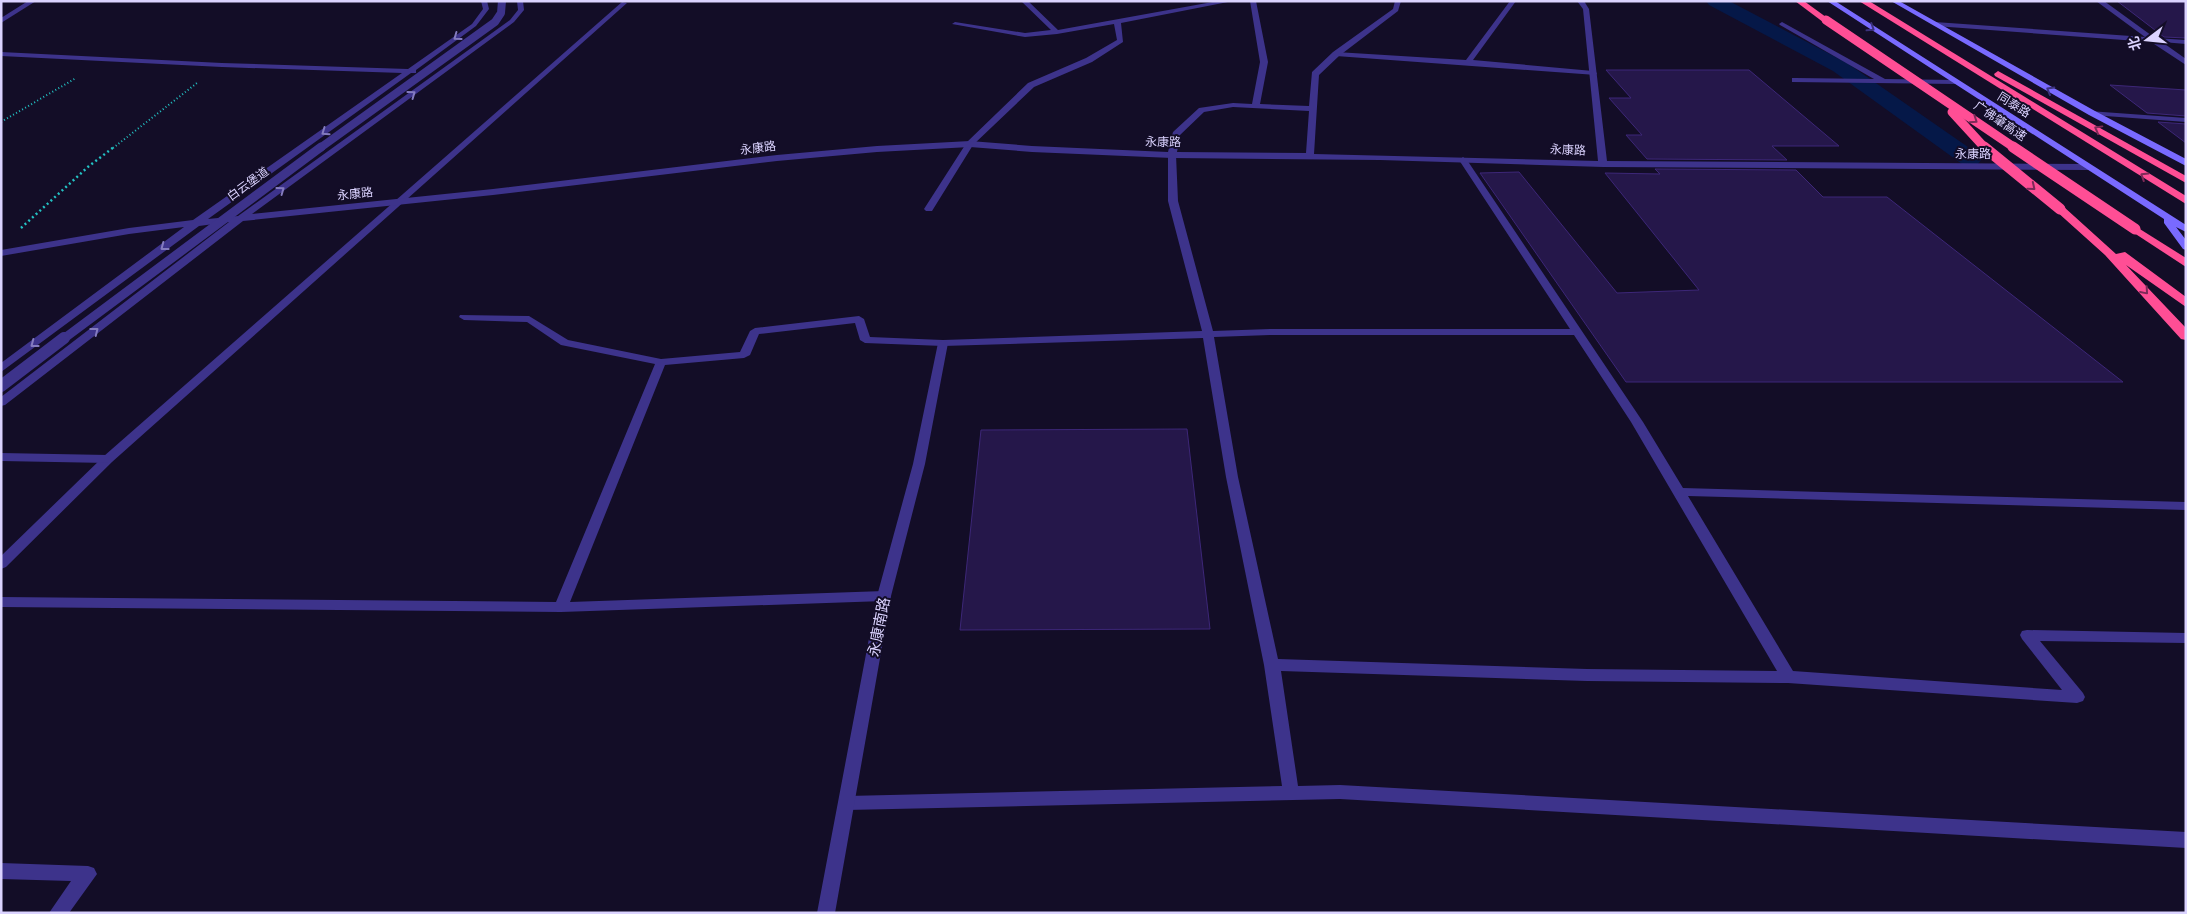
<svg xmlns="http://www.w3.org/2000/svg" width="2187" height="914" font-family="'Archivo Narrow','Noto Sans SC',sans-serif">
	<rect width="100%" height="100%" fill="#130d27"/>
	<g fill="none" stroke-linecap="round" stroke-linejoin="round">
		<path fill="#051848" fill-rule="evenodd" d="M 1706,1 L 1729,1 L 1847,63 L 1978,154 L 1982,159 L 1978,164 L 1970,166 L 1962,164 L 1833,71 L 1709,5 Z"/>
	</g>
	<g fill="#25174a" stroke="#3d2778">
		<path d="M 2117,1 L 2186,1 L 2186,38 L 2164,37 Z"/>
		<path d="M 1606,70 L 1749,70 L 1839,146 L 1772,146 L 1787,160 L 1647,159 L 1626,135 L 1642,135 L 1609,98 L 1631,98 Z"/>
		<path d="M 2110,85 L 2186,90 L 2186,116 L 2147,113 Z"/>
		<path d="M 2158,122 L 2186,124 L 2186,143 Z"/>
		<path d="M 1655,169 L 1796,170 L 1823,197 L 1887,197 L 2123,382 L 1626,382 L 1480,173 L 1519,172 L 1617,293 L 1699,290 L 1605,173 L 1660,174 Z"/>
		<path d="M 1187,429 L 1210,629 L 960,630 L 981,430 Z"/>
	</g>
	<g fill="none" stroke-linecap="round" stroke-linejoin="round">
		<g stroke="#23c1c3" stroke-width="2" stroke-dasharray="1 2.5" stroke-linecap="butt">
			<path d="M 1,122 L 76,78"/>
			<path d="M 113,148 L 197,83"/>
		</g>
		<path stroke="#23c1c3" stroke-width="2.5" stroke-dasharray="2 3" stroke-linecap="butt" d="M 21,228 L 89,166 L 114,147"/>
		<g fill="#3d338b" fill-rule="evenodd">
			<path d="M 1021,1 L 1028,1 L 1058,30 L 1218,1 L 1233,1 L 1121,23 L 1123,42 L 1092,62 L 1034,87 L 973,145 L 932,211 L 926,211 L 924,209 L 967,142 L 1028,83 L 1086,58 L 1117,40 L 1114,24 L 1057,34 L 1025,37 L 952,24 L 955,22 L 1025,33 L 1051,30 Z"/>
			<path d="M 1510,1 L 1516,1 L 1473,60 L 1593,71 L 1597,73 L 1596,75 L 1336,56 L 1332,54 L 1336,52 L 1466,60 Z"/>
			<path d="M 2096,1 L 2104,1 L 2155,38 L 2186,40 L 2186,44 L 2162,42 L 2186,59 L 2186,65 L 2151,42 L 1935,26 L 1932,24 L 1935,22 L 2145,37 Z"/>
			<path d="M 622,2 L 627,3 L 112,462 L 6,567 L 1,569 L 1,556 L 104,456 Z"/>
			<path d="M 1782,22 L 1885,79 L 1956,80 L 1960,82 L 1956,84 L 1792,82 L 1792,78 L 1795,78 L 1874,79 L 1780,25 L 1779,24 Z"/>
			<path d="M 2089,111 L 2186,118 L 2186,122 L 2092,115 L 2088,113 Z"/>
			<path d="M 1172,152 L 1176,155 L 1178,201 L 1213,331 L 1270,329 L 1570,329 L 1459,160 L 1463,157 L 1467,160 L 1643,422 L 1683,488 L 2186,502 L 2186,510 L 1688,496 L 1793,671 L 2062,690 L 2022,639 L 2020,635 L 2022,631 L 2027,630 L 2186,633 L 2186,643 L 2040,641 L 2083,693 L 2085,697 L 2083,701 L 2077,703 L 1788,683 L 1587,681 L 1281,671 L 1298,786 L 1340,785 L 2186,832 L 2186,848 L 1340,799 L 847,810 L 841,808 L 838,803 L 841,798 L 847,796 L 1282,786 L 1264,665 L 1226,477 L 1203,338 L 943,346 L 865,343 L 860,340 L 855,323 L 759,334 L 750,355 L 744,358 L 665,365 L 570,602 L 884,591 L 889,592 L 891,596 L 889,600 L 884,601 L 561,612 L 1,607 L 1,597 L 556,602 L 655,364 L 561,345 L 527,322 L 464,320 L 459,317 L 460,315 L 529,316 L 568,340 L 661,359 L 740,352 L 750,331 L 755,328 L 859,316 L 864,319 L 870,337 L 943,340 L 1202,331 L 1168,201 L 1168,155 ZM 1270,335 L 1574,335 L 1631,422 L 1777,671 L 1587,669 L 1278,659 L 1238,477 L 1214,337 Z"/>
			<path d="M 1,863 L 88,866 L 94,868 L 97,874 L 69,913 L 49,913 L 71,881 L 1,879 Z"/>
		</g>
		<g fill="#3d338b" fill-rule="evenodd">
			<path d="M 28,1 L 36,1 L 1,23 L 1,18 Z"/>
			<path d="M 481,1 L 487,1 L 489,9 L 476,26 L 416,70 L 416,73 L 411,73 L 208,219 L 238,216 L 510,20 L 518,10 L 517,1 L 523,1 L 524,10 L 514,22 L 252,214 L 493,189 L 777,155 L 877,146 L 970,141 L 1032,146 L 1168,152 L 1173,132 L 1199,108 L 1233,103 L 1252,104 L 1260,62 L 1250,1 L 1256,1 L 1268,62 L 1260,104 L 1309,106 L 1312,72 L 1333,52 L 1393,9 L 1395,1 L 1401,1 L 1398,11 L 1339,56 L 1319,75 L 1314,154 L 1598,161 L 1583,9 L 1577,1 L 1584,1 L 1589,9 L 1607,161 L 2089,164 L 2093,167 L 2089,170 L 1603,167 L 1380,160 L 1172,158 L 1032,152 L 970,147 L 877,152 L 777,161 L 493,195 L 243,221 L 5,405 L 1,406 L 1,397 L 229,222 L 199,226 L 1,372 L 1,363 L 184,227 L 129,234 L 1,256 L 1,250 L 129,228 L 193,220 L 402,73 L 222,67 L 1,56 L 1,52 L 222,63 L 408,69 L 472,24 L 483,9 ZM 1233,107 L 1309,111 L 1306,153 L 1177,152 L 1180,135 L 1204,112 Z"/>
			<path d="M 943,340 L 948,343 L 925,464 L 891,596 L 835,913 L 817,913 L 877,596 L 913,464 L 938,343 Z"/>
			<path d="M 1,453 L 108,455 L 114,459 L 108,463 L 1,461 Z"/>
		</g>
		<g fill="#796aff" fill-rule="evenodd">
			<path d="M 1827,1 L 1835,1 L 2186,225 L 2186,232 L 2176,227 L 2186,240 L 2186,250 L 2183,249 L 2164,223 L 2164,219 Z"/>
			<path d="M 1891,1 L 1899,1 L 2095,111 L 2186,159 L 2186,166 L 2089,115 Z"/>
		</g>
		<g fill="#ff4e95" fill-rule="evenodd">
			<path d="M 1795,1 L 1804,1 L 1830,20 L 1823,22 Z"/>
			<path d="M 1859,1 L 1869,1 L 2186,196 L 2186,204 Z"/>
			<path d="M 1998,71 L 2186,176 L 2186,183 L 1995,76 L 1994,74 Z"/>
			<path d="M 2060,206 L 2064,207 L 2116,254 L 2125,252 L 2186,297 L 2186,307 L 2126,265 L 2186,328 L 2186,340 L 2181,339 L 2105,255 L 2056,211 L 2056,207 Z"/>
			<path d="M 2135,226 L 2186,258 L 2186,267 L 2131,231 L 2131,227 Z"/>
		</g>
		<path stroke="#3d338b" stroke-width="8" d="M 320,148 L 495,22 L 501,13 L 502,1"/>
		<path stroke="#3d338b" stroke-width="9" d="M 62,340 L 321,147"/>
		<path stroke="#3d338b" stroke-width="12" d="M 1,386 L 64,338"/>
		<g stroke="#ff4e95" stroke-width="9">
			<path d="M 1826,20 L 2015,148"/>
			<path d="M 1952,112 L 1985,148"/>
		</g>
		<g stroke="#ff4e95" stroke-width="11">
			<path d="M 1984,147 L 2060,209"/>
			<path d="M 2013,147 L 2135,229"/>
		</g>
	</g>
	<defs><path id="oneway-chevron" d="M-2-3.5L2.5 0L-2 3.5" fill="none" stroke-width="1.6" stroke-linecap="round" stroke-linejoin="round" transform="scale(1.25)"/></defs>
	<g stroke="#3c327d">
		<use href="#oneway-chevron" transform="translate(1871 28) rotate(33)"/>
		<use href="#oneway-chevron" transform="translate(2050 90) rotate(-150)"/>
	</g>
	<g stroke="#847bbf">
		<use href="#oneway-chevron" transform="translate(457 37) rotate(144)"/>
		<use href="#oneway-chevron" transform="translate(412 94) rotate(-36)"/>
		<use href="#oneway-chevron" transform="translate(325 132) rotate(145)"/>
		<use href="#oneway-chevron" transform="translate(281 190) rotate(-36)"/>
		<use href="#oneway-chevron" transform="translate(164 247) rotate(143)"/>
		<use href="#oneway-chevron" transform="translate(95 331) rotate(-38)"/>
		<use href="#oneway-chevron" transform="translate(34 344) rotate(143)"/>
	</g>
	<g stroke="#7d2a58">
		<use href="#oneway-chevron" transform="translate(1974 120) rotate(34)"/>
		<use href="#oneway-chevron" transform="translate(2098 129) rotate(-151)"/>
		<use href="#oneway-chevron" transform="translate(2144 176) rotate(-148)"/>
		<use href="#oneway-chevron" transform="translate(2032 187) rotate(39)"/>
		<use href="#oneway-chevron" transform="translate(2145 291) rotate(49)"/>
	</g>
	<g text-anchor="middle" stroke-width="4" stroke-linejoin="round" paint-order="stroke">
		<g font-size="12" fill="#dbd3ff" stroke="#130d27">
			<text transform="translate(2014 105) rotate(32)" y="4">同泰路</text>
			<text transform="translate(2000 121) rotate(34)" y="4">广佛肇高速</text>
			<text transform="translate(1163 142) rotate(1)" y="4">永康路</text>
			<text transform="translate(758 148) rotate(-7)" y="4">永康路</text>
			<text transform="translate(1568 150) rotate(2)" y="4">永康路</text>
			<text x="1973" y="158">永康路</text>
			<text transform="translate(248 184) rotate(-36)" y="4">白云堡道</text>
			<text transform="translate(355 194) rotate(-6)" y="4">永康路</text>
		</g>
		<g font-size="15" fill="#dbd3ff" stroke="#130d27">
			<text transform="translate(879 627) rotate(-79)" y="5">永康南路</text>
		</g>
	</g>
	<rect width="2187" height="914" fill="none" stroke="#dbd3ff" stroke-width="5"/>
	<g transform="translate(2147 40) rotate(254)" stroke="#130d27" stroke-width="4" paint-order="stroke">
	<path d="M0-4L9 19L0 12L-9 19Z" fill="#dbd3ff"/>
	<text y="-8" font-size="14" font-weight="bold" text-anchor="middle" fill="#dbd3ff">北</text>
	</g>
</svg>
